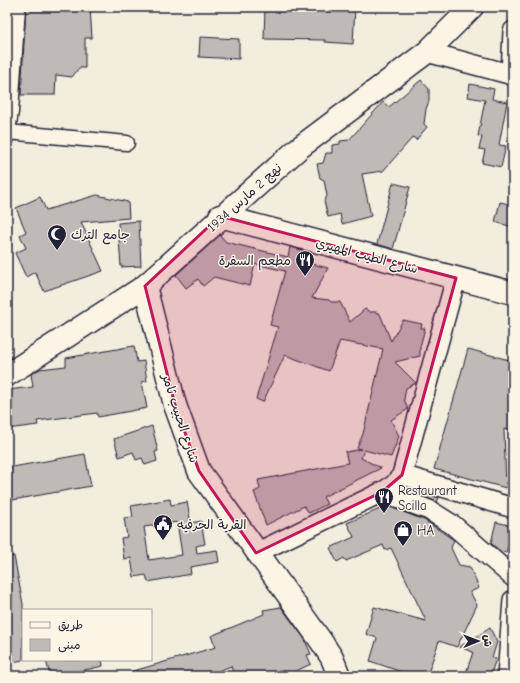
<svg xmlns="http://www.w3.org/2000/svg" width="520" height="683" font-family="'Comic Neue','Playpen Sans Arabic',sans-serif">
	<rect width="100%" height="100%" fill="#f3edde"/>
	<filter id="ink" filterUnits="userSpaceOnUse"><feTurbulence type="fractalNoise" baseFrequency=".025" numOctaves="2"/><feDisplacementMap in="SourceGraphic" scale="8" xChannelSelector="R" yChannelSelector="G"/><feConvolveMatrix kernelMatrix="1 2 1 2 8 2 1 2 1" color-interpolation-filters="sRGB"/></filter>
	<g filter="url(#ink)">
		<g fill="#bfbab6" stroke="#22223b" fill-rule="evenodd">
			<path d="M 26,7 L 90,7 L 92,38 L 85,38 L 85,68 L 79,68 L 72,77 L 56,75 L 55,95 L 21,95 Z"/>
			<path d="M 265,7 L 295,7 L 295,11 L 326,11 L 326,7 L 355,7 L 353,44 L 325,42 L 325,40 L 264,39 Z"/>
			<path d="M 200,37 L 239,39 L 239,59 L 199,57 Z"/>
			<path d="M 421,80 L 429,89 L 429,101 L 426,109 L 424,124 L 427,127 L 416,140 L 413,137 L 383,171 L 362,174 L 371,216 L 342,224 L 340,214 L 328,217 L 324,201 L 327,196 L 324,180 L 320,178 L 317,164 L 323,163 L 326,153 L 332,153 L 332,145 L 340,144 L 340,141 L 349,140 L 383,102 L 389,107 Z"/>
			<path d="M 470,84 L 494,89 L 492,99 L 507,102 L 499,145 L 506,146 L 501,167 L 482,163 L 485,150 L 479,149 L 482,137 L 478,136 L 485,100 L 468,97 Z"/>
			<path d="M 393,183 L 410,187 L 393,249 L 377,244 Z"/>
			<path d="M 97,195 L 128,202 L 129,218 L 81,222 L 103,271 L 44,291 L 35,272 L 26,277 L 15,253 L 26,248 L 20,235 L 26,232 L 16,208 L 40,197 L 46,210 Z"/>
			<path d="M 500,202 L 513,205 L 513,227 L 495,222 Z"/>
			<path d="M 139,221 L 141,266 L 121,267 L 118,223 Z"/>
			<path d="M 220,235 L 226,242 L 288,257 L 290,247 L 306,251 L 304,262 L 328,268 L 312,298 L 329,300 L 331,302 L 340,302 L 350,322 L 365,309 L 370,312 L 376,312 L 380,314 L 391,341 L 403,320 L 422,324 L 421,328 L 425,328 L 420,347 L 420,356 L 395,362 L 416,383 L 406,388 L 404,399 L 408,409 L 391,420 L 399,436 L 391,457 L 364,450 L 361,458 L 381,468 L 323,497 L 327,504 L 309,513 L 304,506 L 266,525 L 254,492 L 260,489 L 258,480 L 348,463 L 345,451 L 347,452 L 361,449 L 357,448 L 363,434 L 383,349 L 340,341 L 329,371 L 285,355 L 263,402 L 256,399 L 278,327 L 270,325 L 285,271 L 255,264 L 250,286 L 214,277 L 203,286 L 198,279 L 186,288 L 176,275 Z"/>
			<path d="M 134,346 L 137,362 L 144,361 L 147,381 L 142,382 L 147,408 L 98,417 L 97,413 L 37,421 L 38,425 L 7,429 L 7,390 L 33,387 L 31,374 L 40,369 L 66,366 L 66,358 Z"/>
			<path d="M 468,349 L 513,361 L 511,430 L 504,429 L 506,488 L 434,469 Z"/>
			<path d="M 152,426 L 158,451 L 155,452 L 157,461 L 145,465 L 142,458 L 136,460 L 133,452 L 119,457 L 114,439 Z"/>
			<path d="M 85,454 L 91,486 L 7,501 L 7,468 Z"/>
			<path d="M 419,492 L 439,498 L 437,502 L 418,494 Z"/>
			<path d="M 170,499 L 171,505 L 187,502 L 191,523 L 201,521 L 205,544 L 196,546 L 197,553 L 217,550 L 219,562 L 190,567 L 191,574 L 148,582 L 146,575 L 134,577 L 131,558 L 124,559 L 121,538 L 127,537 L 124,518 L 133,517 L 131,506 ZM 177,522 L 182,555 L 149,560 L 144,527 Z"/>
			<path d="M 387,506 L 424,520 L 454,540 L 451,548 L 459,565 L 470,567 L 479,588 L 470,592 L 477,605 L 457,647 L 439,641 L 427,676 L 413,676 L 370,661 L 377,638 L 366,634 L 374,607 L 426,621 L 391,548 L 385,550 L 383,545 L 346,561 L 344,558 L 337,562 L 330,548 L 354,537 L 347,523 Z"/>
			<path d="M 496,522 L 513,526 L 506,553 L 500,551 L 491,543 Z"/>
			<path d="M 14,556 L 23,604 L 23,660 L 7,663 L 7,557 Z"/>
			<path d="M 281,607 L 304,638 L 311,654 L 307,655 L 311,664 L 285,676 L 234,676 L 231,666 L 205,676 L 130,676 L 130,672 L 216,647 L 211,636 L 264,614 L 263,610 Z"/>
			<path d="M 490,628 L 497,642 L 492,658 L 496,659 L 490,676 L 465,676 L 473,652 L 459,647 Z"/>
			<path d="M 46,660 L 102,660 L 103,666 L 57,676 L 50,676 Z"/>
		</g>
		<g fill="none" stroke-linecap="round" stroke-linejoin="round">
			<g stroke="#22223b" stroke-width="17">
				<g id="pedestrian">
					<path d="M 7,132 L 127,143"/>
					<path d="M 7,137 L 11,112 L 18,7"/>
				</g>
			</g>
			<g stroke="#22223b" stroke-width="22">
				<g id="minor">
					<path d="M 427,52 L 513,75"/>
					<path d="M 511,75 L 513,31"/>
					<path d="M 402,475 L 513,508"/>
					<path d="M 382,492 L 429,510 L 453,525 L 513,577"/>
					<path d="M 256,553 L 382,492 L 394,485 L 402,475 L 456,278"/>
					<path d="M 507,676 L 513,600"/>
				</g>
			</g>
			<g stroke="#22223b" stroke-width="25">
				<g id="tertiary">
					<path d="M 220,216 L 513,293"/>
					<path d="M 145,286 L 175,405 L 199,471 L 321,641 L 332,658 L 339,676"/>
					<path d="M 7,375 L 145,286 L 299,148 L 427,52 L 472,7"/>
				</g>
			</g>
			<use href="#pedestrian" stroke="#fcf5e5" stroke-width="14"/>
			<use href="#minor" stroke="#fcf5e5" stroke-width="19"/>
			<use href="#tertiary" stroke="#fcf5e5" stroke-width="22"/>
		</g>
	</g>
	<path fill="#c2185b" fill-opacity="0.2" stroke="#c2185b" stroke-width="3" stroke-linejoin="round" d="M 220,216 L 456,278 L 402,475 L 382,492 L 256,553 L 199,471 L 175,405 L 145,286 Z"/>
	<defs>
		<g id="mosque-pin" transform="scale(1)"><path d="M0 17L-7.5 6A9.5 9.5 0 1 1 7.5 6Z" fill="#22223b" stroke="#fcf5e5"/><path d="M3.5-4.9A6 6 0 1 0 3.5 4.9A5 5 0 1 1 3.5-4.9Z" fill="#fff"/></g>
		<g id="restaurant-pin" transform="scale(1)"><path d="M0 17L-7.5 6A9.5 9.5 0 1 1 7.5 6Z" fill="#22223b" stroke="#fcf5e5"/><path d="M-5-6h1v4h1v-4h1v4h1v-4h1v5L-1.5 .5V6h-2V.5L-5-1ZM5-6V6H3V1.5H1.5Q1.5-4 5-6Z" fill="#fff"/></g>
		<g id="civic-pin" transform="scale(1)"><path d="M0 17L-7.5 6A9.5 9.5 0 1 1 7.5 6Z" fill="#22223b" stroke="#fcf5e5"/><path d="M-.6-6.5H3V-4.5H.6V-3L4-1V1h2V6H-6V1h2V-1L-.6-3ZM-1.2 2.5V6h2.4V2.5Z" fill="#fff"/></g>
		<g id="shop-pin" transform="scale(1)"><path d="M0 17L-7.5 6A9.5 9.5 0 1 1 7.5 6Z" fill="#22223b" stroke="#fcf5e5"/><path d="M-5-2.5h2.3a2.7 3.5 0 0 1 5.4 0H5L5.5 6h-11ZM-1.5-2.5h3a1.5 2.3 0 0 0-3 0Z" fill="#fff"/></g>
	</defs>
	<g fill-rule="evenodd">
		<use href="#mosque-pin" x="57" y="234"/>
		<use href="#restaurant-pin" x="305" y="260"/>
		<use href="#restaurant-pin" x="384" y="497"/>
		<use href="#civic-pin" x="163" y="524"/>
		<use href="#shop-pin" x="403" y="530"/>
	</g>
	<g text-anchor="middle" stroke-width="3" stroke-linejoin="round" paint-order="stroke">
		<g font-size="13" fill="#22223b" stroke="#fcf5e5">
			<text transform="translate(244 197) rotate(-42)" y="5">نهج 2 مارس 1934</text>
			<text transform="translate(367 255) rotate(15)" y="5">شارع الطيب المهيري</text>
			<text transform="translate(181 418) rotate(72)" y="5">شارع الحبيب ثامر</text>
		</g>
		<g font-size="13" fill="#22223b" stroke="#fcf5e5" text-anchor="start">
			<text x="71" y="239">جامع الترك</text>
			<text x="291" y="265" text-anchor="end">مطعم السفرة</text>
			<text x="398" y="495">Restaurant<tspan x="398" dy="15">Scilla</tspan></text>
			<text x="177" y="529">القرية الحرفيه</text>
			<text x="417" y="535">HA</text>
		</g>
	</g>
	<rect width="520" height="683" fill="none" stroke="#fcf5e5" stroke-width="24"/>
	<rect x="12" y="12" width="496" height="659" fill="none" stroke="#22223b" stroke-width="1.5" filter="url(#ink)"/>
	<rect x="22" y="609" width="130" height="52" fill="#fcf5e5" stroke="#a5a1a1"/>
	<rect x="30" y="622" width="20" height="6" fill="#fcf5e5" stroke="#a5a1a1"/>
	<text x="58" y="629" font-size="12" fill="#22223b">طريق</text>
	<rect x="30" y="639" width="20" height="12" fill="#bfbab6" stroke="#a5a1a1"/>
	<text x="58" y="649" font-size="12" fill="#22223b">مبنى</text>
	<g transform="translate(478 641) rotate(89)" stroke="#fcf5e5" stroke-width="3" paint-order="stroke">
	<path d="M0-3L7 15L0 10L-7 15Z" fill="#22223b"/>
	<text y="-6" font-size="11" font-weight="bold" text-anchor="middle" fill="#22223b">ش</text>
	</g>
</svg>
